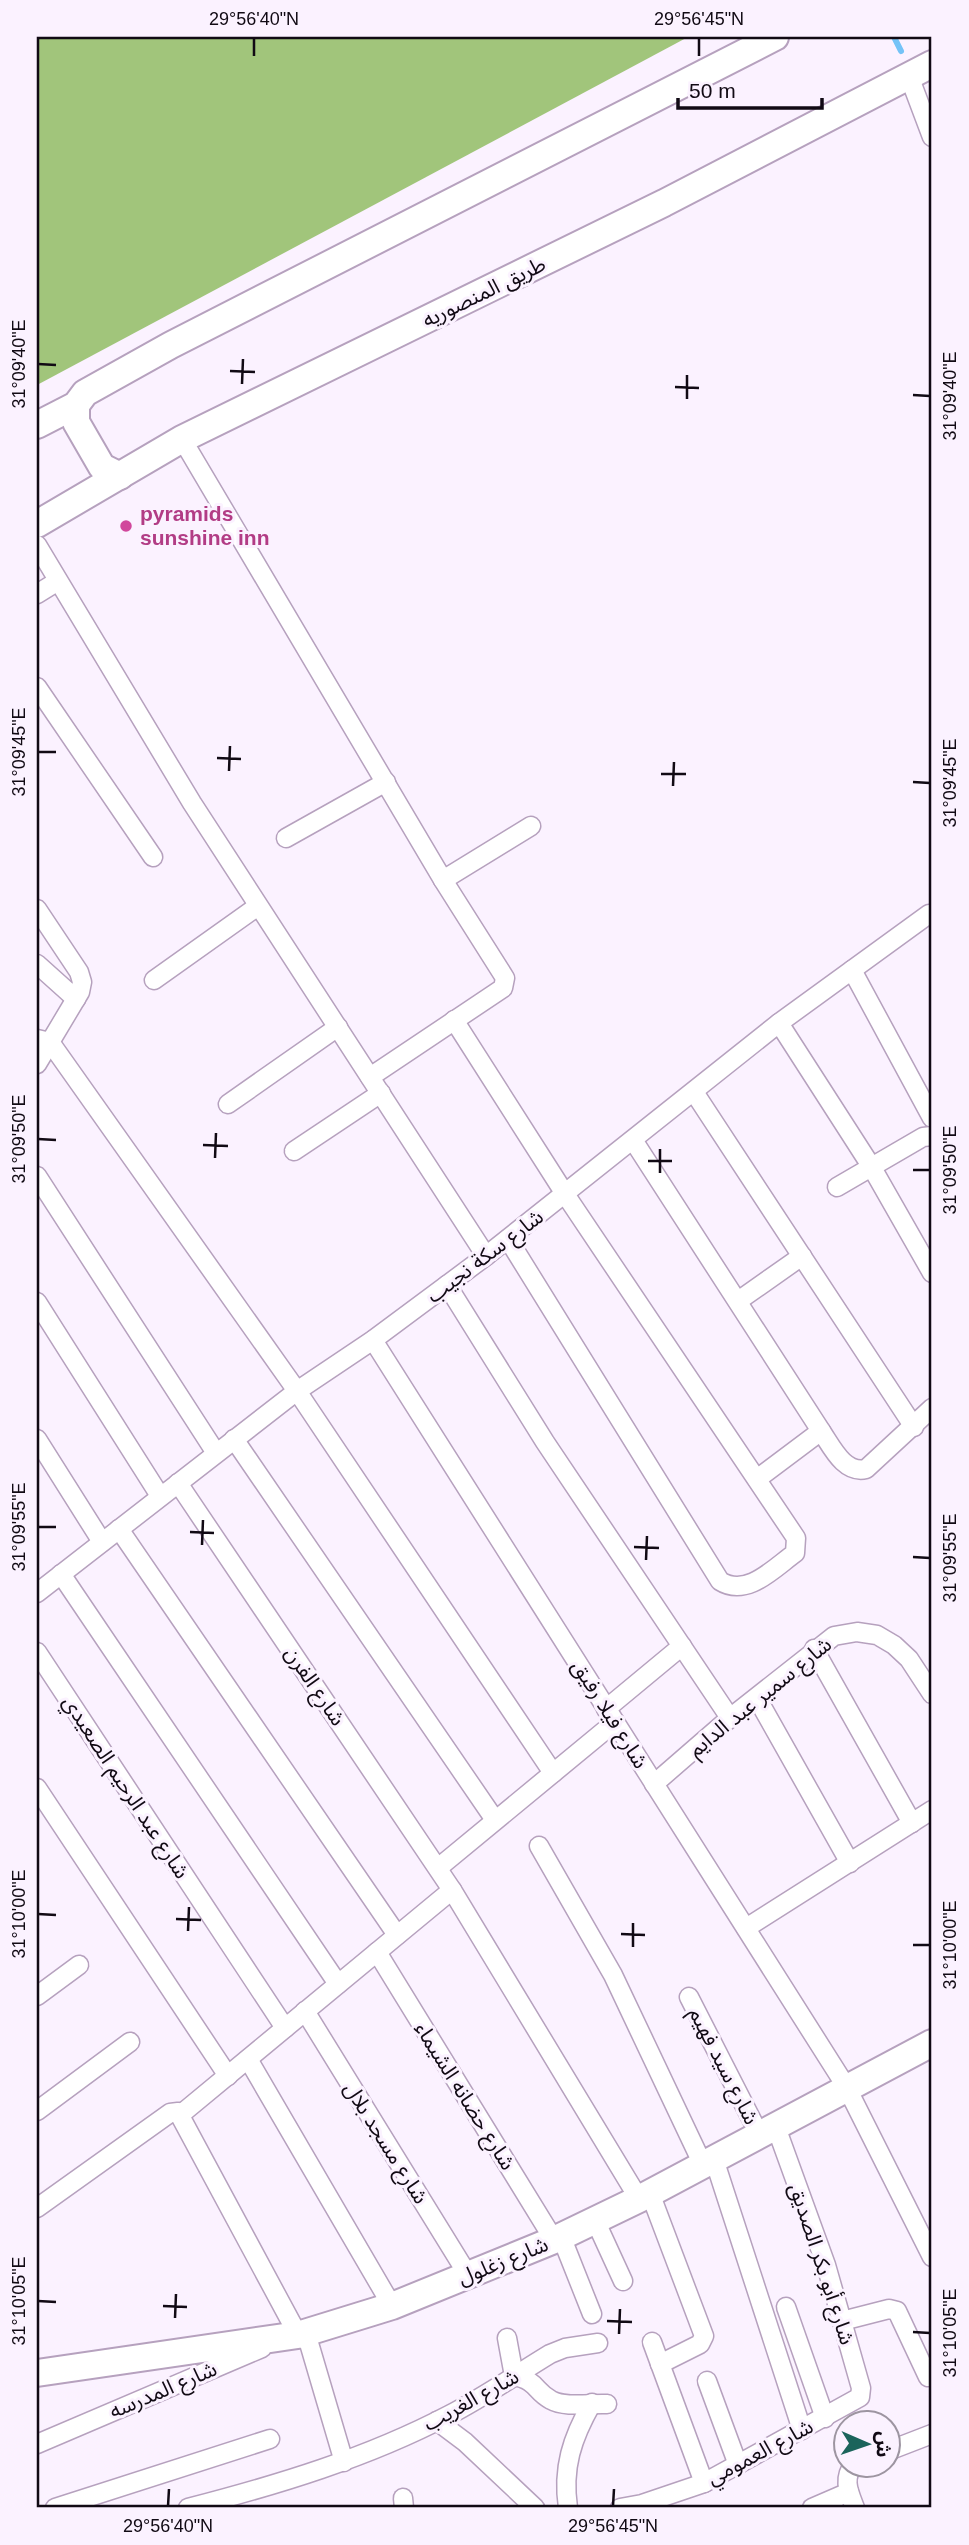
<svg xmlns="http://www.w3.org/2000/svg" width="969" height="2545" font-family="Helvetica,'Noto Sans Arabic',sans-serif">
	<rect width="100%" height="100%" fill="#fbf2ff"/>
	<path fill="#a1c57b" d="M 37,37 L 688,37 L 37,385 Z"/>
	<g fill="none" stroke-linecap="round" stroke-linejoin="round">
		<path stroke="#74c3f7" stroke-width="6" d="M 894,37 L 901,51"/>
		<g stroke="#b6a1be" stroke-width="21">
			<g id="street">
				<path d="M 909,76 L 932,137"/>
				<path d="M 182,439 L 443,880 L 505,978 L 503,988 L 370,1077"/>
				<path d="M 37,545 L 192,803 L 486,1256"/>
				<path d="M 37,594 L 58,581"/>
				<path d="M 37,687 L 153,857"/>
				<path d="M 286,838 L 386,782"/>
				<path d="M 443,880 L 531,826"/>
				<path d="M 37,909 L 79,972 L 82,982 L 80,992 L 37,1064"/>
				<path d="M 37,964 L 76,999"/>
				<path d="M 852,970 L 932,1118"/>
				<path d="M 154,980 L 258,906"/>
				<path d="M 454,1020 L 565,1194 L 796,1538 L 795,1553 C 774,1568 747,1598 720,1581 L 508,1239"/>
				<path d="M 779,1023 L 871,1166 L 932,1273"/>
				<path d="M 37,1039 L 50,1042 L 297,1391 L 553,1773"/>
				<path d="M 694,1092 L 914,1427"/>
				<path d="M 228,1104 L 338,1027"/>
				<path d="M 633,1140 L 821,1431 C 832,1447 844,1474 866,1469 L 932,1408"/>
				<path d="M 294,1151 L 381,1093"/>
				<path d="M 37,1176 L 216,1453"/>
				<path d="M 837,1187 L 923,1137 L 932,1136"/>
				<path d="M 447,1285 L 545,1442 L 730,1718"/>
				<path d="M 738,1301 L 802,1256"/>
				<path d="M 37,1302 L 160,1496"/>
				<path d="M 373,1340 L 847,2088 L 932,2257"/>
				<path d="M 37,1439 L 102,1542"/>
				<path d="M 234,1439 L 495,1820"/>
				<path d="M 757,1479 L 821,1431"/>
				<path d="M 178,1483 L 452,1890 L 639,2199"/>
				<path d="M 119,1529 L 397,1935"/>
				<path d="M 61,1574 L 338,1984"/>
				<path d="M 37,1593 L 297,1391 L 373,1340 L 486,1256 L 779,1023 L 929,914"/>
				<path d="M 814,1649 L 912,1823"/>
				<path d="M 37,1652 L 285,2028"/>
				<path d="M 757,1698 L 850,1863"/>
				<path d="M 606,1709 L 682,1646"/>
				<path d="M 654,1784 L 730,1718 L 834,1636 L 857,1632 L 877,1635 L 894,1645 L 909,1659 L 932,1694"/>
				<path d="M 37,1788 L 228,2076"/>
				<path d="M 539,1846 L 613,1975 L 703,2165"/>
				<path d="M 438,1868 L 615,1722"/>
				<path d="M 746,1928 L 932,1810"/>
				<path d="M 377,1952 L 554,2240"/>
				<path d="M 37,1996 L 79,1965"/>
				<path d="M 689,1997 L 760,2136"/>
				<path d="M 305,2011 L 468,2275"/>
				<path d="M 248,2059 L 392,2306"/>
				<path d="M 37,2111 L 130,2042"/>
				<path d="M 180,2115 L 452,1890"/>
				<path d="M 714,2159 L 802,2430"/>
				<path d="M 650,2193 L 704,2336 L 700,2344 L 660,2364"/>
				<path d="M 37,2208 L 170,2113 L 178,2112 L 298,2335"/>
				<path d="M 595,2220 L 623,2281"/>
				<path d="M 561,2236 L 592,2314"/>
				<path d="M 786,2307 L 825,2418"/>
				<path d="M 842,2321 L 889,2309 L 897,2311 L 928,2377"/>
				<path d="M 306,2333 L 344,2462"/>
				<path d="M 507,2338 L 514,2376 C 538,2381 534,2391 551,2400 C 565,2408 591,2403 607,2404"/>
				<path d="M 652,2342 L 704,2483"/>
				<path d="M 707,2381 L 738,2465"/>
				<path d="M 437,2421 L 465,2442 L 535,2508"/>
				<path d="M 37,2444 L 262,2348"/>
				<path d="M 888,2451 L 932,2434"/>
				<path d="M 854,2464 C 842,2479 849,2492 855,2508"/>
				<path d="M 403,2498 L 404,2508"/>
				<path d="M 55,2508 L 270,2439"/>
				<path d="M 188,2508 C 277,2485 367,2458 449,2415 C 484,2397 517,2374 550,2354 L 565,2348 L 598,2343"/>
				<path d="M 568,2508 C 562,2468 572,2438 592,2403"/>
				<path d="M 620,2508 L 642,2504 L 704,2483 L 860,2397 L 861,2388 L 826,2265 L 776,2127"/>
				<path d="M 812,2508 L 849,2492"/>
			</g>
		</g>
		<g stroke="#b6a1be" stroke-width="30">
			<g id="secondary">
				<path d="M 76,405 L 76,422 L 102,467 L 120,476"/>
				<path d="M 37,425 L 76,405 L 85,393 L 171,345 L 775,37"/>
				<path d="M 37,524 L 182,439 L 664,203 L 932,64"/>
				<path d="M 37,2373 L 298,2335 L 392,2306 L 554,2240 L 639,2199 L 932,2043"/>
			</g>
		</g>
		<use href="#street" stroke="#fff" stroke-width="18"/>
		<use href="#secondary" stroke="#fff" stroke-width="26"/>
	</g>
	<path fill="none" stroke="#110a14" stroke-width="2.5" d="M 254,56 L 254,38M 699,56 L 699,38M 38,364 L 56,365M 230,371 L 255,372M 242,384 L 243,359M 675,387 L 699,388M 913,395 L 930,396M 687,399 L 687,375M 38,752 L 56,752M 217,758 L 241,759M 229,771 L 230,746M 661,774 L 686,774M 913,782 L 930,783M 673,786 L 674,762M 38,1139 L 56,1140M 203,1145 L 228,1146M 215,1158 L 216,1133M 648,1161 L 672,1161M 913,1170 L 930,1170M 660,1173 L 660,1149M 38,1527 L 56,1527M 190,1532 L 214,1533M 202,1545 L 203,1520M 634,1547 L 659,1548M 913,1557 L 930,1558M 646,1560 L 647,1536M 38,1914 L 56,1915M 176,1919 L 201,1920M 188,1931 L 189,1907M 621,1934 L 645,1935M 913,1945 L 930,1945M 633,1947 L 633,1923M 38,2301 L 56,2302M 163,2306 L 187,2307M 175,2318 L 176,2294M 607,2321 L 632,2322M 913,2332 L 930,2333M 619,2334 L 620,2309M 168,2506 L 169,2489M 613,2506 L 614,2489"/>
	<circle fill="#d1479c" stroke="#fbf2ff" stroke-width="2.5" cx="126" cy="526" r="7"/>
	<g text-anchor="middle" stroke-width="6" stroke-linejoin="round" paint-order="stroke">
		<g font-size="21" fill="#110a14" stroke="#fbf2ff">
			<text transform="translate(484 292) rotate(-26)" y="7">طريق المنصوريه</text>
			<text transform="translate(485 1256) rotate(-37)" y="7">شارع سكة نجيب</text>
			<text transform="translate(315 1686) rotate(56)" y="7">شارع الفرن</text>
			<text transform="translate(760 1697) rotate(-39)" y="7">شارع سمير عبد الدايم</text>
			<text transform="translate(610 1714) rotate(58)" y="7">شارع فيلا رفيق</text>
			<text transform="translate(126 1787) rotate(57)" y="7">شارع عبد الرحيم الصعيدي</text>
			<text transform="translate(724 2066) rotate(63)" y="7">شارع سيد فهيم</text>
			<text transform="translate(465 2096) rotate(58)" y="7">شارع حضانه الشيماء</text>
			<text transform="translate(386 2143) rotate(58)" y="7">شارع مسجد بلال</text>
			<text transform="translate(503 2261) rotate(-22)" y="7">شارع زغلول</text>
			<text transform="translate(822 2264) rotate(72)" y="7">شارع أبو بكر الصديق</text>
			<text transform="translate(163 2390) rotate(-23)" y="7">شارع المدرسه</text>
			<text transform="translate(471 2400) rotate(-29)" y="7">شارع الغريب</text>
			<text transform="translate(760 2452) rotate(-28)" y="7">شارع العمومي</text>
		</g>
		<g font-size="21" font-weight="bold" fill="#b23c85" stroke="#fbf2ff" text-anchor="start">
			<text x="140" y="521">pyramids<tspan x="140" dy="24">sunshine inn</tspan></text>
		</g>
	</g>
	<rect width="969" height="2545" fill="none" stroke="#fbf2ff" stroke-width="77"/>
	<g transform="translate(867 2444) rotate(92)"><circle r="33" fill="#fbf2ff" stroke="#9d95a1" stroke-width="2"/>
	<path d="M0-5L12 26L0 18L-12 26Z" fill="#1b645b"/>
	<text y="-10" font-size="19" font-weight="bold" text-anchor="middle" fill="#110a14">ش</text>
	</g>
	<path d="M678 98v10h144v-10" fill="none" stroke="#110a14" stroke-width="3.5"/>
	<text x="689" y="98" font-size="21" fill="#110a14" stroke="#fbf2ff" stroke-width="5" paint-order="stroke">50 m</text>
	<rect x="38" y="38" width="892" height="2468" fill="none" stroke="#110a14" stroke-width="2.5"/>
	<g font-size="18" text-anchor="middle" fill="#110a14">
		<text x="254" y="25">29°56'40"N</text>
		<text x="699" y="25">29°56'45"N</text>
		<text transform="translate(19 364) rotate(-90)" y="6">31°09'40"E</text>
		<text transform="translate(950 396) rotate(-90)" y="6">31°09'40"E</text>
		<text transform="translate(19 752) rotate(-90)" y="6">31°09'45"E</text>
		<text transform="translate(950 783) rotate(-90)" y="6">31°09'45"E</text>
		<text transform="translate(19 1139) rotate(-90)" y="6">31°09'50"E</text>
		<text transform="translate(950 1170) rotate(-90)" y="6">31°09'50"E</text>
		<text transform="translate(19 1527) rotate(-90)" y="6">31°09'55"E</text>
		<text transform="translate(950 1558) rotate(-90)" y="6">31°09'55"E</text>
		<text transform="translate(19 1914) rotate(-90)" y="6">31°10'00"E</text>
		<text transform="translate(950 1945) rotate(-90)" y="6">31°10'00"E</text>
		<text transform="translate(19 2301) rotate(-90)" y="6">31°10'05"E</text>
		<text transform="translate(950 2333) rotate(-90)" y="6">31°10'05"E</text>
		<text x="168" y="2532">29°56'40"N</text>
		<text x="613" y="2532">29°56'45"N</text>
	</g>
</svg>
